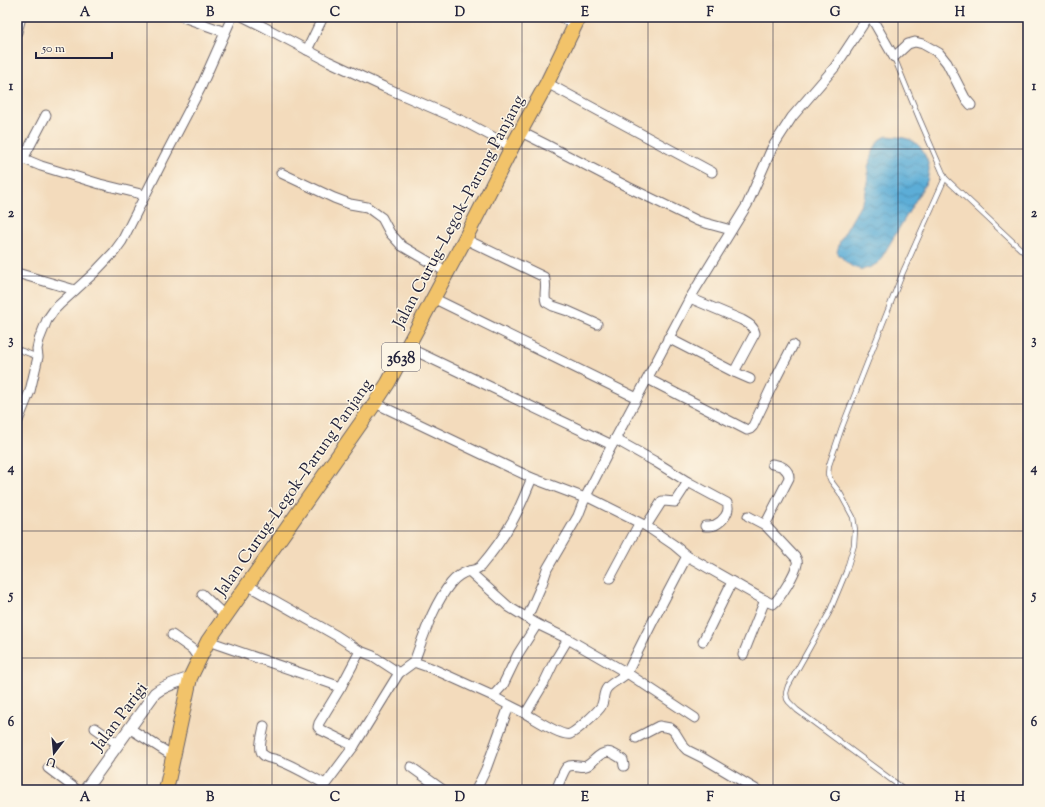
<svg xmlns="http://www.w3.org/2000/svg" width="1045" height="807" font-family="'Sorts Mill Goudy',serif">
	<defs>
		<pattern id="water-waves" width="16" height="10" patternUnits="userSpaceOnUse"><rect width="16" height="10" fill="#5cadd7"/><path d="M0 5q4-4 8 0t8 0" fill="none" stroke="#4c8cb0"/></pattern>
	</defs>
	<rect width="100%" height="100%" fill="#fcf5e5"/>
	<filter id="ink" filterUnits="userSpaceOnUse"><feTurbulence type="fractalNoise" baseFrequency=".025" numOctaves="2"/><feDisplacementMap in="SourceGraphic" scale="8" xChannelSelector="R" yChannelSelector="G"/><feConvolveMatrix kernelMatrix="1 2 1 2 8 2 1 2 1" color-interpolation-filters="sRGB"/></filter>
	<filter id="wash" filterUnits="userSpaceOnUse"><feTurbulence type="fractalNoise" baseFrequency=".012" numOctaves="4" result="noise"/><feDisplacementMap in="SourceGraphic" scale="16" xChannelSelector="R" yChannelSelector="G"/><feGaussianBlur stdDeviation="0.9" result="paint"/><feColorMatrix in="noise" values="0 0 0 0 0 0 0 0 0 0 0 0 0 0 0 0 0 1.4 0 .05"/><feComposite in="paint" operator="in"/></filter>
	<g filter="url(#wash)">
		<rect width="100%" height="100%" fill="#f3dbbc"/>
		<path fill="url(#water-waves)" stroke="#3f6889" d="M 887,136 C 896,137 905,137 913,141 C 921,145 928,159 929,168 C 929,173 928,176 927,181 L 879,262 C 876,264 872,267 868,268 C 855,273 844,261 837,252 L 840,241 L 864,199 L 868,183 L 868,167 L 874,149 L 879,140 Z"/>
	</g>
	<g filter="url(#ink)">
		<g fill="none" stroke-linecap="round" stroke-linejoin="round">
			<g stroke="#6b6368" stroke-width="6">
				<g id="service">
					<path d="M 894,57 L 919,118 L 945,178 L 1028,256"/>
					<path d="M 17,349 L 38,357"/>
					<path d="M 901,787 L 797,710 L 789,702 L 787,699 L 786,693 L 788,686 L 829,613 L 846,572 L 854,545 L 855,530 L 853,517 L 840,493 L 831,481 L 828,474 L 829,465 L 842,427 L 903,272 L 945,178"/>
				</g>
			</g>
			<g stroke="#6b6368" stroke-width="11">
				<g id="minor">
					<path d="M 183,17 L 225,32"/>
					<path d="M 244,17 L 264,27 L 328,61 L 384,87 L 465,122 L 512,147"/>
					<path d="M 561,17 L 575,25"/>
					<path d="M 871,17 L 894,57 L 908,44 L 915,42 L 923,44 L 939,53 L 947,63 L 965,98 L 971,105"/>
					<path d="M 17,32 L 21,17"/>
					<path d="M 307,50 L 323,17"/>
					<path d="M 547,83 L 712,172"/>
					<path d="M 521,132 L 545,144 L 628,187 L 698,221 L 731,230"/>
					<path d="M 17,156 L 41,166 L 100,184 L 145,195"/>
					<path d="M 23,159 L 46,115"/>
					<path d="M 281,173 L 334,198 L 350,204 L 367,207 L 371,210 L 382,218 L 390,233 L 402,246 L 446,272"/>
					<path d="M 465,239 L 544,277 C 548,285 543,294 546,302 L 553,306 L 568,311 L 597,324"/>
					<path d="M 17,273 L 75,290"/>
					<path d="M 433,298 L 637,398"/>
					<path d="M 690,298 L 742,320 C 747,323 753,325 755,333 L 734,372"/>
					<path d="M 668,338 L 734,372 L 750,379"/>
					<path d="M 407,347 L 612,445"/>
					<path d="M 648,379 L 747,430 L 750,429 L 753,426 L 772,386 L 793,345"/>
					<path d="M 375,403 L 532,478 L 585,498 L 578,516 L 547,569 L 542,584 L 527,618"/>
					<path d="M 17,423 L 30,391 L 38,357 L 37,349 L 39,340 L 47,320 L 54,310 L 59,305 L 94,273 L 114,252 L 122,241 L 164,158 L 200,89 L 232,17"/>
					<path d="M 615,439 L 654,461 L 688,482 L 727,503 C 731,512 723,521 715,525 C 712,526 709,526 705,526"/>
					<path d="M 748,516 L 765,525 L 796,558 C 797,561 798,561 797,564 C 796,572 780,599 773,604 L 768,602 L 687,556 L 674,545 L 646,526 L 590,498 L 585,498 L 612,445 L 637,398 L 690,298 L 747,205 L 772,148 L 792,117 L 835,67 L 868,17"/>
					<path d="M 765,525 L 789,478 C 789,469 781,465 772,464"/>
					<path d="M 646,526 L 662,501 L 664,501 L 675,502 L 688,482"/>
					<path d="M 469,571 L 509,607 L 537,624 L 568,639 L 627,673 L 695,718"/>
					<path d="M 610,578 L 639,524"/>
					<path d="M 247,585 L 337,636 L 360,651 L 373,656 L 399,673"/>
					<path d="M 202,594 L 225,616"/>
					<path d="M 172,635 L 192,649 L 199,659"/>
					<path d="M 208,641 L 341,687"/>
					<path d="M 703,641 L 732,582"/>
					<path d="M 743,655 L 765,600"/>
					<path d="M 414,662 C 424,635 433,605 451,583 C 456,577 462,573 469,571 C 473,570 476,570 480,567 C 491,554 502,540 510,525 C 519,511 525,494 532,478"/>
					<path d="M 493,696 C 505,704 514,707 526,714 C 534,718 562,737 570,734 C 577,731 595,714 600,708 C 605,702 602,694 607,688 C 612,682 621,679 627,673 L 653,621 L 687,556"/>
					<path d="M 526,713 L 544,683 L 553,664 L 568,639"/>
					<path d="M 264,726 C 263,733 259,744 261,751 C 263,759 274,758 280,761 C 296,767 310,776 325,784"/>
					<path d="M 95,728 L 118,744"/>
					<path d="M 129,728 L 173,756"/>
					<path d="M 636,738 L 659,726 L 670,728 L 674,731 L 684,747 L 687,750 L 703,758 L 757,790"/>
					<path d="M 354,746 L 321,730 L 318,727 L 319,723 L 341,687 L 360,651"/>
					<path d="M 411,767 L 443,790"/>
					<path d="M 48,768 L 77,790"/>
					<path d="M 321,790 L 354,746 L 399,673 L 414,662 L 431,668 L 493,696 L 503,685 L 518,654 L 537,624"/>
					<path d="M 476,790 L 486,769 L 509,706"/>
					<path d="M 556,790 C 559,784 563,771 567,767 C 573,763 580,768 586,766 C 589,765 591,763 593,761 C 605,749 610,750 623,760 L 624,766"/>
				</g>
			</g>
			<g stroke="#6b6368" stroke-width="13">
				<path id="tertiary" d="M 85,790 L 155,693 C 165,685 178,682 190,678"/>
			</g>
			<g stroke="#6b6368" stroke-width="16">
				<path id="primary" d="M 166,790 L 190,678 L 208,641 L 375,403 L 388,383 L 465,239 L 512,147 L 547,83 L 579,17"/>
			</g>
			<use href="#service" stroke="#fff" stroke-width="4.5"/>
			<use href="#minor" stroke="#fff" stroke-width="9"/>
			<use href="#tertiary" stroke="#fff" stroke-width="11"/>
			<use href="#primary" stroke="#f2c36a" stroke-width="14"/>
		</g>
	</g>
	<path fill="none" stroke="#22223b" stroke-width="1" stroke-opacity="0.55" d="M 147,17 L 147,790M 272,17 L 272,790M 397,17 L 397,790M 522,17 L 522,790M 648,17 L 648,790M 773,17 L 773,790M 898,17 L 898,790M 17,149 L 1028,149M 17,276 L 1028,276M 17,404 L 1028,404M 17,531 L 1028,531M 17,658 L 1028,658"/>
	<g text-anchor="middle" stroke-width="3" stroke-linejoin="round" paint-order="stroke">
		<rect fill="#fcf5e5" stroke="#63616e" stroke-width="1" x="382" y="343" width="38" height="28" rx="3"/>
		<g font-size="16" font-weight="bold" fill="#22223b">
			<text x="401" y="363">3638</text>
		</g>
		<g font-size="17" fill="#22223b" stroke="#fcf5e5">
			<text transform="translate(458 211) rotate(-62)" y="6">Jalan Curug–Legok–Parung Panjang</text>
			<text transform="translate(293 487) rotate(-55)" y="6">Jalan Curug–Legok–Parung Panjang</text>
			<text transform="translate(119 716) rotate(-53)" y="6">Jalan Parigi</text>
		</g>
	</g>
	<rect width="1045" height="807" fill="none" stroke="#fcf5e5" stroke-width="44"/>
	<g transform="translate(54 753) rotate(196)" stroke="#fcf5e5" stroke-width="3" paint-order="stroke">
	<path d="M0-3L7 15L0 10L-7 15Z" fill="#22223b"/>
	<text y="-6" font-size="11" font-weight="bold" text-anchor="middle" fill="#22223b">U</text>
	</g>
	<path d="M36 52v6h76v-6" fill="none" stroke="#22223b" stroke-width="2"/>
	<text x="42" y="52" font-size="12" fill="#22223b" stroke="#fcf5e5" stroke-width="3" paint-order="stroke">50 m</text>
	<rect x="22" y="22" width="1001" height="763" fill="none" stroke="#22223b" stroke-width="1.5"/>
	<g font-size="13" text-anchor="middle" font-weight="bold" fill="#22223b">
		<text x="85" y="16">A</text>
		<text x="210" y="16">B</text>
		<text x="335" y="16">C</text>
		<text x="460" y="16">D</text>
		<text x="585" y="16">E</text>
		<text x="710" y="16">F</text>
		<text x="835" y="16">G</text>
		<text x="960" y="16">H</text>
		<text x="11" y="90">1</text>
		<text x="1034" y="90">1</text>
		<text x="11" y="217">2</text>
		<text x="1034" y="217">2</text>
		<text x="11" y="344">3</text>
		<text x="1034" y="344">3</text>
		<text x="11" y="472">4</text>
		<text x="1034" y="472">4</text>
		<text x="11" y="599">5</text>
		<text x="1034" y="599">5</text>
		<text x="11" y="726">6</text>
		<text x="1034" y="726">6</text>
		<text x="85" y="801">A</text>
		<text x="210" y="801">B</text>
		<text x="335" y="801">C</text>
		<text x="460" y="801">D</text>
		<text x="585" y="801">E</text>
		<text x="710" y="801">F</text>
		<text x="835" y="801">G</text>
		<text x="960" y="801">H</text>
	</g>
</svg>
